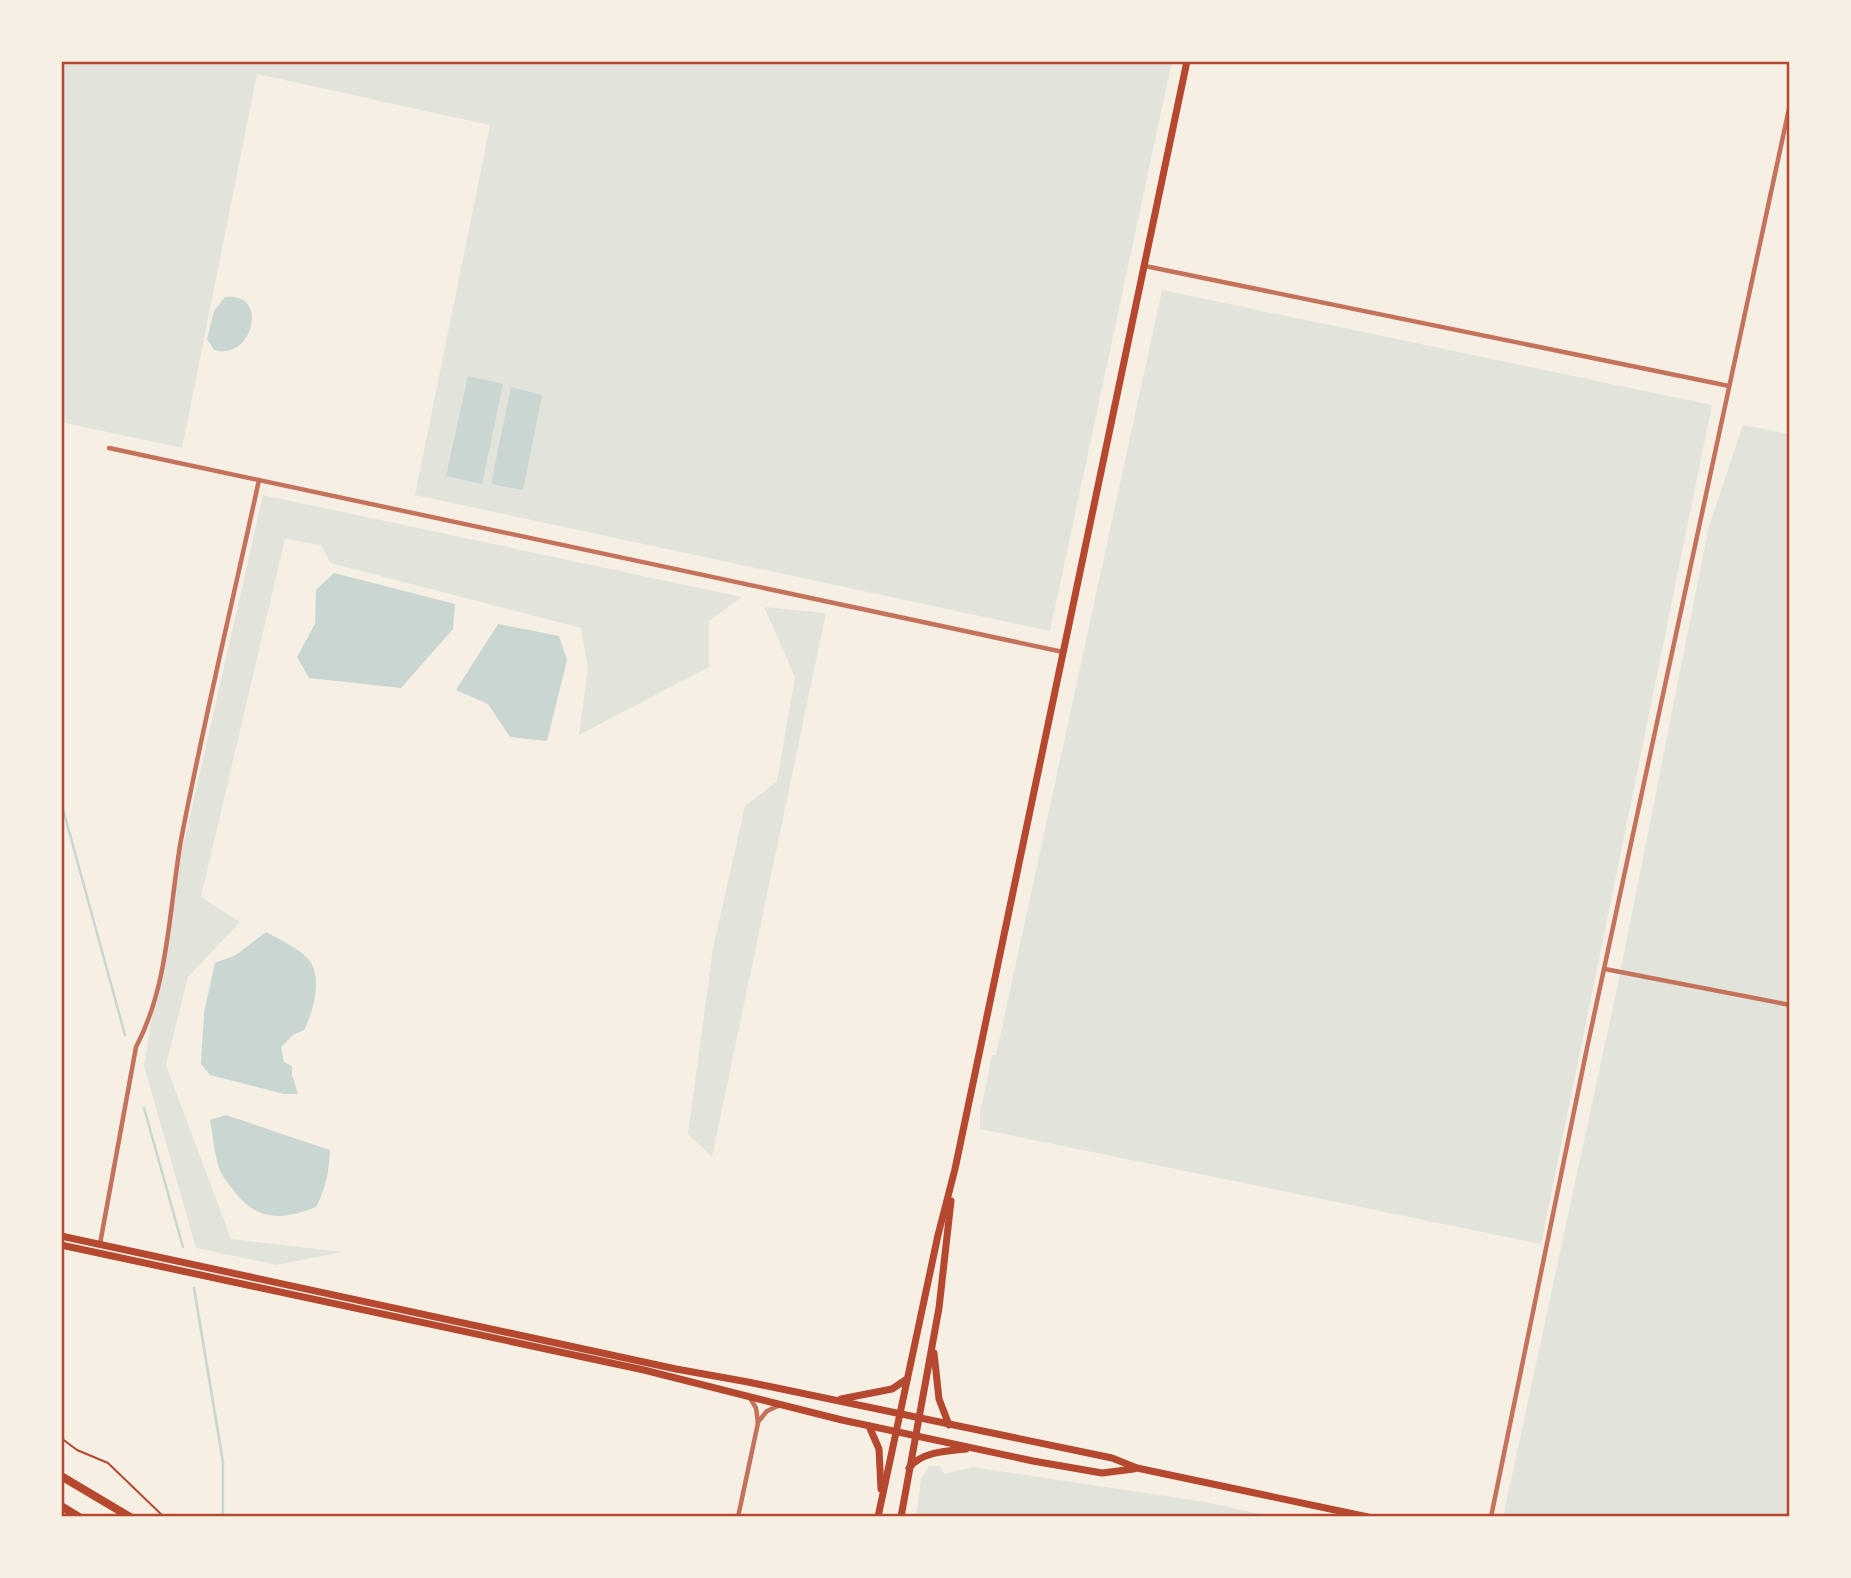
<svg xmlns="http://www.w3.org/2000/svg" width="1851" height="1578" font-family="'Source Sans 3',sans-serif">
	<rect width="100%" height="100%" fill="#f6efe4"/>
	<g fill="#e2e4dc">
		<path d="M 61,61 L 1172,61 L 1050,631 L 415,495 L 490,125 L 257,74 L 182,448 L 61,422 Z"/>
		<path d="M 1162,290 L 1712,405 L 1541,1244 L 980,1129 L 980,1113 L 992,1055 L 996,1055 Z"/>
		<path d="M 1743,425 L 1790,434 L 1790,1517 L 1503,1517 L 1620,974 L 1708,530 Z"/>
		<path d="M 263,495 L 742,597 L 709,621 L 709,667 L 579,735 L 588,667 L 581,628 L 330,563 L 321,545 L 285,539 L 201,897 L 240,922 L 188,977 L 166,1065 L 231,1239 L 343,1252 L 277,1265 L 196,1248 L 144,1066 L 170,904 Z"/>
		<path d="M 764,607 L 826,613 L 712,1157 L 688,1134 L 713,948 L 745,806 L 777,781 L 795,677 Z"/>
		<path d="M 929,1466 L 940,1466 L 944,1474 L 973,1467 L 1205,1502 L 1274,1517 L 916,1517 L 921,1479 Z"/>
	</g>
	<g fill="#c9d6d2">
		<path d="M 225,297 C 270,291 253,362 214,350 L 207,339 L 214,311 Z"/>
		<path d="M 468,376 L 503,384 L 482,484 L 446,476 Z"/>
		<path d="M 511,387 L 542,395 L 523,490 L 491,484 Z"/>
		<path d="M 334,573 L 455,604 L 453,629 L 401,688 L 309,678 L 297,657 L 315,624 L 316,590 Z"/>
		<path d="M 498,624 L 559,636 L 567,660 L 547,741 L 510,737 L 488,704 L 456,690 Z"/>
		<path d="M 266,932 C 280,940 299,948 309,960 C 323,978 313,1013 304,1030 L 293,1035 L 281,1047 L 284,1062 L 292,1066 L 292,1075 L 298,1094 L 284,1094 L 210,1075 L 201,1064 L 204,1013 L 215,963 L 236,955 Z"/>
		<path d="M 226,1115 L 330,1150 C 329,1171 326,1188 316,1207 C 282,1220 258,1222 234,1191 C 229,1184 222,1176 219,1168 C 214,1153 213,1135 210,1120 Z"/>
	</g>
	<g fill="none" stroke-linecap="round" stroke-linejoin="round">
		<g stroke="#c9d6d2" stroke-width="2.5">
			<path d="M 61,802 L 125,1035"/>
			<path d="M 144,1108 L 183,1247"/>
			<path d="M 194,1288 L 223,1462 L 223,1517"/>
		</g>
		<path stroke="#b5482f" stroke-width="2" d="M 61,1438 L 77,1450 L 108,1463 L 164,1517"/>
		<g stroke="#c5725c" stroke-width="4.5">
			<path d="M 1145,266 L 1729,386"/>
			<path d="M 109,448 L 1063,652"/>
			<path d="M 1605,969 L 1790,1005"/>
			<path d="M 100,1244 L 136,1047 C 169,985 169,908 181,840 C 204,720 233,600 259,480"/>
			<path d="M 758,1422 L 767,1411 L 778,1406"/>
			<path d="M 738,1517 L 758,1423 L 756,1408 L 750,1398"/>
			<path d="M 1491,1517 L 1587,1048 L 1790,104"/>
		</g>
		<g stroke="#b5482f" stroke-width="7">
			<path d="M 61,1236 L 676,1369 L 748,1382 L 1112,1458 L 1137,1468 L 1368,1517"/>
			<path d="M 61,1245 L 644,1370 L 842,1420 L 1033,1461 L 1102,1473 L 1134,1469"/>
			<path d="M 934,1353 L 939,1399 L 949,1425"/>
			<path d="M 841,1399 L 892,1389 L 907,1379"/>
			<path d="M 869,1426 L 879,1449 L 881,1489"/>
			<path d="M 909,1468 C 921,1452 946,1451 966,1449"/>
			<path d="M 878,1517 L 938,1235 L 955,1169 L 1187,61"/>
			<path d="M 901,1517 L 939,1308 L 951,1201"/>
		</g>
		<g stroke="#b5482f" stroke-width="8">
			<path d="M 61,1476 L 130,1517"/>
			<path d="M 61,1506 L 79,1517"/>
		</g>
	</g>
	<rect width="1851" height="1578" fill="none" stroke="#f6efe4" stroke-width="126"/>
	<rect x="63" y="63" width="1725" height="1452" fill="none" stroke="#b5482f" stroke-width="2.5"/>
</svg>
